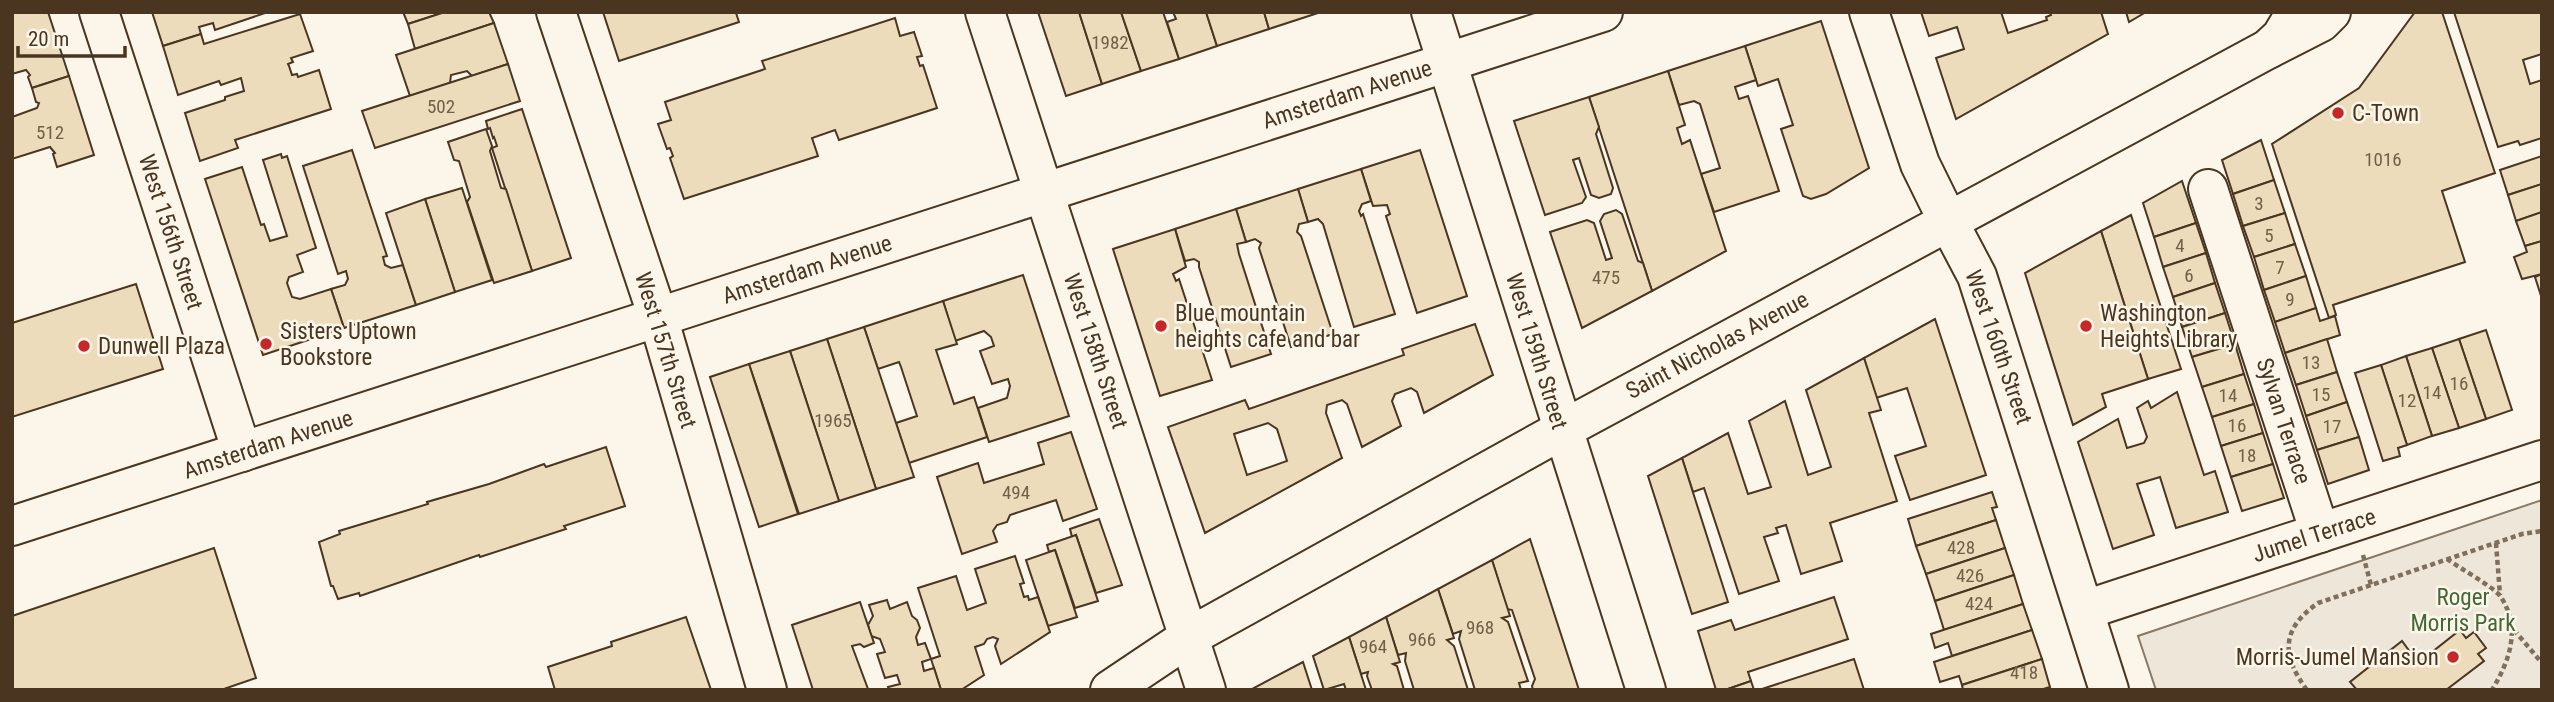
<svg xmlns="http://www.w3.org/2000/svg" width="2554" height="702" font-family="'Roboto Condensed',sans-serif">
	<rect width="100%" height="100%" fill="#fbf6e9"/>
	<path fill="#ede6d9" stroke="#887966" stroke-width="2" d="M 2542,500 L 2542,690 L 2156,690 L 2138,636 Z"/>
	<g fill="#ecdcbc" stroke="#4a3520" stroke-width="2" fill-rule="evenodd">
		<path d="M 12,12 L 48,12 L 69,76 L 32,88 L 28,77 L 30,75 L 26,70 L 12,74 Z"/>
		<path d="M 152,12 L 268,12 L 215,30 L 213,23 L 199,27 L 201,34 L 163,46 Z"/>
		<path d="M 403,12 L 445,12 L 408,24 Z"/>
		<path d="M 445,12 L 489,12 L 494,23 L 415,49 L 408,24 Z"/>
		<path d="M 603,12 L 739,12 L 736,13 L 739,22 L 619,61 Z"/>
		<path d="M 1038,12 L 1079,12 L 1102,84 L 1066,96 Z"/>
		<path d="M 1079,12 L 1121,12 L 1141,71 L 1102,84 Z"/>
		<path d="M 1121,12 L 1163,12 L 1179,59 L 1141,71 Z"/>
		<path d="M 1173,12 L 1206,12 L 1217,46 L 1179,59 L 1167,22 L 1176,19 Z"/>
		<path d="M 1206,12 L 1264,12 L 1269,29 L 1217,46 Z"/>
		<path d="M 1264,12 L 1321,12 L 1269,29 Z"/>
		<path d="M 1921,12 L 2001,12 L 2008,33 L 2047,20 L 2046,17 L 2051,15 L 2050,12 L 2101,12 L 2108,34 L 1956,119 L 1936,58 L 1964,49 L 1957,27 L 1929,36 Z"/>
		<path d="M 2126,12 L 2146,12 L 2129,22 Z"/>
		<path d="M 2415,12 L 2442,12 L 2495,173 L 2442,191 L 2465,262 L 2333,305 L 2336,315 L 2329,318 L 2272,144 L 2359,88 Z"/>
		<path d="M 2454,12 L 2542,12 L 2542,54 L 2523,60 L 2530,84 L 2542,80 L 2542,138 L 2520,145 L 2518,141 L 2498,147 Z"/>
		<path d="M 300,14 L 313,51 L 291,58 L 293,62 L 288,64 L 289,66 L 292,75 L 297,74 L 298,77 L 319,70 L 331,109 L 235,140 L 238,148 L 200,161 L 185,113 L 225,100 L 225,97 L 244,91 L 241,78 L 221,85 L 219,81 L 178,95 L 163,46 L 201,34 L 204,44 Z"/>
		<path d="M 895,18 L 900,36 L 914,32 L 922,56 L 917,57 L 920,66 L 923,65 L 937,108 L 839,140 L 835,130 L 812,138 L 818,156 L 684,199 L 670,158 L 673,156 L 670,148 L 667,149 L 658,124 L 671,120 L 665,102 L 765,69 L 762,61 Z"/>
		<path d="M 1821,21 L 1869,168 L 1826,194 L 1811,199 L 1803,196 L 1781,129 L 1793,125 L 1778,79 L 1758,86 L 1745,46 Z"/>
		<path d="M 494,23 L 508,64 L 472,76 L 467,71 L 451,75 L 450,83 L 410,96 L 396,55 Z"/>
		<path d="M 1745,46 L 1756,80 L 1735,87 L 1739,99 L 1748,96 L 1779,191 L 1714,212 L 1701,174 L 1720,168 L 1700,104 L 1694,101 L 1679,105 L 1668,71 Z"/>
		<path d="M 508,64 L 520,101 L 375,148 L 362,111 Z"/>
		<path d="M 1668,71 L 1685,125 L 1677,128 L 1682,144 L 1690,140 L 1726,251 L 1652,291 L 1589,97 Z"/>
		<path d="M 69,76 L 94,155 L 57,167 L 53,154 L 55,153 L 50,147 L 12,159 L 12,117 L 37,108 L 39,103 L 36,102 L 32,88 Z"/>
		<path d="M 1589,97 L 1599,127 L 1596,134 L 1613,188 L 1611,194 L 1599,198 L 1591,195 L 1579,158 L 1573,160 L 1586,197 L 1582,203 L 1545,215 L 1514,121 Z"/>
		<path d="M 522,109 L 571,258 L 532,271 L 492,148 L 497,146 L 494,137 L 493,138 L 490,128 L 488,129 L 486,121 Z"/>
		<path d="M 486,129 L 492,146 L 490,151 L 501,188 L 506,189 L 532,271 L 494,283 L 467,202 L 470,197 L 459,161 L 454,160 L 448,142 Z"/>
		<path d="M 2261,140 L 2274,180 L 2233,194 L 2222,160 Z"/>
		<path d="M 352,150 L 387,256 L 383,257 L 385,265 L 391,268 L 403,265 L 416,305 L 344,328 L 331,289 L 345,285 L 348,279 L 346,271 L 338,274 L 303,166 Z"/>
		<path d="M 1420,150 L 1467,296 L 1417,313 L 1386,216 L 1390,214 L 1387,205 L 1373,206 L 1361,169 Z"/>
		<path d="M 281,154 L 282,158 L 287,156 L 316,248 L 297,255 L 303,272 L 289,277 L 287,283 L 292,297 L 300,299 L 331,289 L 344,328 L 263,355 L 205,179 L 242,167 L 261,225 L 264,224 L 270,241 L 287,236 L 263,160 Z"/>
		<path d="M 2542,156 L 2542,184 L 2508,195 L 2500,170 Z"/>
		<path d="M 1361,169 L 1371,201 L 1362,204 L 1359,211 L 1361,216 L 1363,214 L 1395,314 L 1354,327 L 1323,224 L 1318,219 L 1308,222 L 1298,189 Z"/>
		<path d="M 2274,180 L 2285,213 L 2243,226 L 2233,194 Z"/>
		<path d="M 2182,181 L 2196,223 L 2154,237 L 2143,203 Z"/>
		<path d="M 2542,184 L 2542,212 L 2516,221 L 2508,195 Z"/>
		<path d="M 462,188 L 492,280 L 455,292 L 425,199 Z"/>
		<path d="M 1298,189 L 1308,222 L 1299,224 L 1297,232 L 1301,236 L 1333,334 L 1291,347 L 1259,248 L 1261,243 L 1255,239 L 1246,242 L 1236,209 Z"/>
		<path d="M 425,199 L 455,292 L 416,305 L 386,213 Z"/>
		<path d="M 1236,209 L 1246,242 L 1237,244 L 1239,254 L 1271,354 L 1231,367 L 1199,267 L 1199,262 L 1194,259 L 1185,261 L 1175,229 Z"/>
		<path d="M 1616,210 L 1622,214 L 1638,261 L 1643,263 L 1652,291 L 1582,328 L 1550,232 L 1587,220 L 1594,223 L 1606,260 L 1612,258 L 1600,221 L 1604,214 Z"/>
		<path d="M 2542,212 L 2542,241 L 2525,246 L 2516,221 Z"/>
		<path d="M 2285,213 L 2295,244 L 2254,257 L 2243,226 Z"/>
		<path d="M 2131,215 L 2181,369 L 2148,379 L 2101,231 Z"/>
		<path d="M 2196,223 L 2206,253 L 2163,267 L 2154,237 Z"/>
		<path d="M 1175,229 L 1186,267 L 1173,274 L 1176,281 L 1179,279 L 1212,380 L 1160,396 L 1113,249 Z"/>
		<path d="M 2101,231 L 2148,379 L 2102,394 L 2106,407 L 2073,425 L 2025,273 Z"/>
		<path d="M 2542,241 L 2542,274 L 2522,279 L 2514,257 L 2527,252 L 2525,246 Z"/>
		<path d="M 2295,244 L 2306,276 L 2264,290 L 2254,257 Z"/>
		<path d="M 2206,253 L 2215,283 L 2173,297 L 2163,267 Z"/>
		<path d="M 2542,274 L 2542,299 L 2535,277 Z"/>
		<path d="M 1023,275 L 1069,416 L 989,442 L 978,408 L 1007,398 L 1010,386 L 1008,379 L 992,384 L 980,351 L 994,346 L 991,337 L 984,331 L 955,341 L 943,301 Z"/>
		<path d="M 2306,276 L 2316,308 L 2275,322 L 2264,290 Z"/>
		<path d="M 2215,283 L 2225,313 L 2182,327 L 2173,297 Z"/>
		<path d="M 136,284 L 163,369 L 12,417 L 12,323 Z"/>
		<path d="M 943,301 L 957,344 L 936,350 L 954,404 L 974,397 L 987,437 L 909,463 L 896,423 L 917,416 L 901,367 L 899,362 L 878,369 L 864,327 Z"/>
		<path d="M 2316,308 L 2320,321 L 2335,316 L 2340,335 L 2285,353 L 2275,322 Z"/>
		<path d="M 2225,313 L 2235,344 L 2192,357 L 2182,327 Z"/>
		<path d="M 1935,319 L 1986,475 L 1910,500 L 1895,456 L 1926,446 L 1907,388 L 1876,398 L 1864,358 Z"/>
		<path d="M 1475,324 L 1493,375 L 1424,413 L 1417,392 L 1411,388 L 1395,394 L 1392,401 L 1401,426 L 1362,447 L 1347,404 L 1342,400 L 1327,405 L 1326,413 L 1342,458 L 1205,533 L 1168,427 L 1245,400 L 1249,409 L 1404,355 L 1402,349 ZM 1268,423 L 1277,429 L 1287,461 L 1247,475 L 1234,434 Z"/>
		<path d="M 864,327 L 914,477 L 876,489 L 827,339 Z"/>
		<path d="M 2486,330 L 2512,410 L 2486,419 L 2459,339 Z"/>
		<path d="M 827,339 L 876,489 L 839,501 L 790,351 Z"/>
		<path d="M 2327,339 L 2337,372 L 2296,385 L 2285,353 Z"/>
		<path d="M 2459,339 L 2486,419 L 2459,428 L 2432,348 Z"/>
		<path d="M 2235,344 L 2244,374 L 2202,387 L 2192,357 Z"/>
		<path d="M 2432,348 L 2459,428 L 2432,436 L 2406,356 Z"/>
		<path d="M 790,351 L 839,501 L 799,514 L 749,364 Z"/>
		<path d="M 2406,356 L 2432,436 L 2407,445 L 2381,365 Z"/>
		<path d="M 1864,358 L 1881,410 L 1869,413 L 1897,501 L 1830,523 L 1842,561 L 1801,574 L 1786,525 L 1776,528 L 1778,533 L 1764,537 L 1779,581 L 1739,594 L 1704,488 L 1693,492 L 1682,458 L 1728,433 L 1748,494 L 1771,487 L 1749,421 L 1785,401 L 1808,475 L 1831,467 L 1806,390 Z"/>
		<path d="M 749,364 L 798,514 L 759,527 L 710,377 Z"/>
		<path d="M 2381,365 L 2407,445 L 2398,448 L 2400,456 L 2383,461 L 2355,373 Z"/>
		<path d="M 2337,372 L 2347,402 L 2306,416 L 2296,385 Z"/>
		<path d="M 2244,374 L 2254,404 L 2212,417 L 2202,387 Z"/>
		<path d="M 2177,392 L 2204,475 L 2215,471 L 2228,512 L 2176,528 L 2160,477 L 2137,484 L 2154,535 L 2113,549 L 2078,442 L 2118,419 L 2127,448 L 2144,443 L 2147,437 L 2137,408 L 2148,401 L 2151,408 Z"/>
		<path d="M 2347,402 L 2359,437 L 2317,450 L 2306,416 Z"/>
		<path d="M 2254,404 L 2263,433 L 2221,446 L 2212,417 Z"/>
		<path d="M 1071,432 L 1097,509 L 1063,521 L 1056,500 L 1010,515 L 1007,522 L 997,525 L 993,531 L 997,542 L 962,554 L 937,477 L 978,463 L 984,483 L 1044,464 L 1038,443 Z"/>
		<path d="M 2263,433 L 2273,464 L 2231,477 L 2221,446 Z"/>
		<path d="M 2359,437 L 2369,470 L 2328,484 L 2317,450 Z"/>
		<path d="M 606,447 L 625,506 L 564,526 L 566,529 L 480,557 L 479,555 L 360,596 L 359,593 L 338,599 L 333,586 L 331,586 L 319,542 L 340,534 L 339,531 L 428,504 L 427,502 L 489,484 L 544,464 L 546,467 Z"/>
		<path d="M 1682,458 L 1728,602 L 1692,614 L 1648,476 Z"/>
		<path d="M 2273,464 L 2284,498 L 2242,511 L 2231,477 Z"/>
		<path d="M 1992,492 L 1997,507 L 1992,508 L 1996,520 L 1916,546 L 1908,519 Z"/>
		<path d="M 1099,519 L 1122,585 L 1096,593 L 1076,535 L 1072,537 L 1070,529 Z"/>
		<path d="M 1996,520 L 2005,548 L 1926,574 L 1916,546 Z"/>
		<path d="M 1076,535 L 1098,601 L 1075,608 L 1055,550 L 1049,552 L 1047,545 Z"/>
		<path d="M 1530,539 L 1579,690 L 1533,690 L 1532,686 L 1535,679 L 1512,610 L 1507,609 L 1492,560 Z"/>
		<path d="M 214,548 L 256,678 L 221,690 L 12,690 L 12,616 Z"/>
		<path d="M 2005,548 L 2014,575 L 1935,601 L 1926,574 Z"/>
		<path d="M 1055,550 L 1077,617 L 1048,626 L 1026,560 Z"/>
		<path d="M 1015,556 L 1024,583 L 1020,584 L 1024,597 L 1028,596 L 1029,600 L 1038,597 L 1050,632 L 1001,664 L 995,646 L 998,639 L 993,637 L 987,639 L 984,644 L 975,647 L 984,675 L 961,690 L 941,690 L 931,659 L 940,656 L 918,588 L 956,576 L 967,610 L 986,603 L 975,569 Z"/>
		<path d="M 1492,560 L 1510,616 L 1502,618 L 1508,622 L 1528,681 L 1519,683 L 1521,690 L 1475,690 L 1459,639 L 1461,631 L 1453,634 L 1438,589 Z"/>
		<path d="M 2014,575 L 2023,604 L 1944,630 L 1935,601 Z"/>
		<path d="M 1438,589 L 1454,638 L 1447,640 L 1454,646 L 1468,690 L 1414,690 L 1405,661 L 1406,653 L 1398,655 L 1386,617 Z"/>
		<path d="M 1834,597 L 1848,639 L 1748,672 L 1751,681 L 1725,690 L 1716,690 L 1698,631 L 1731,620 L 1735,630 Z"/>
		<path d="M 887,600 L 890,609 L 907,602 L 912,616 L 917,620 L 920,628 L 916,637 L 918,645 L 925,643 L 931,659 L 922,662 L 924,671 L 934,668 L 941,690 L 889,690 L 888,687 L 900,684 L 897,675 L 885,678 L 877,654 L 885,652 L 880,639 L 871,636 L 868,625 L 873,616 L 869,605 Z"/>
		<path d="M 860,602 L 874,643 L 864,647 L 860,644 L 852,646 L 868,689 L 813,690 L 792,625 Z"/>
		<path d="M 2023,604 L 2032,630 L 1952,656 L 1948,643 L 1935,648 L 1931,634 Z"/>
		<path d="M 686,617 L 711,690 L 555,690 L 548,667 L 612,646 L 611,642 Z"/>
		<path d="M 1386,617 L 1400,662 L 1393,664 L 1397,666 L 1404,690 L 1372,690 L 1367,676 L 1368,672 L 1361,674 L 1349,637 Z"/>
		<path d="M 2032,630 L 2042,659 L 1962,685 L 1959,676 L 1940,682 L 1934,662 Z"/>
		<path d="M 2460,630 L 2466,638 L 2474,632 L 2486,648 L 2478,654 L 2484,661 L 2446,690 L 2357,690 L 2350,682 L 2402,641 L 2418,663 Z"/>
		<path d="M 1349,637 L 1366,690 L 1346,690 L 1344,684 L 1324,690 L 1313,656 Z"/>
		<path d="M 1854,659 L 1864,690 L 1759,690 Z"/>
		<path d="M 2042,659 L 2050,687 L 2040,690 L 1963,690 L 1962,685 Z"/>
		<path d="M 1303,662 L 1312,690 L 1253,690 L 1252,689 Z"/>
		<path d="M 1751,681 L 1754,690 L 1725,690 Z"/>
	</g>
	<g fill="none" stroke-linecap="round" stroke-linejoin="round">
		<g stroke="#4a3520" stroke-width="42">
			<g id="minor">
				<path d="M 99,12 L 242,452"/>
				<path d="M 556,12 L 658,317 L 767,690"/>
				<path d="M 985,12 L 1206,690"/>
				<path d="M 1431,12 L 1646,690"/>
				<path d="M 2268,49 L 2321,22 L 2331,12"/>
				<path d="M 2208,189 L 2320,533"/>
				<path d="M 1948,221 L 1977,276 L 2109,690"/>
				<path d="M 2085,610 L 2542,460"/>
			</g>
		</g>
		<g stroke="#4a3520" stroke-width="42">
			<g id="major">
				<path d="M 1869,12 L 1920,164 L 1948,221"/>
				<path d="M 12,526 L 1603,12"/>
				<path d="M 1110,690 L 1189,637 L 1562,430 L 2268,49 L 2281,37 L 2296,12"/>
			</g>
		</g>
		<g stroke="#7f6f5c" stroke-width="4.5" stroke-dasharray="5 3.5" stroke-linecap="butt">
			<path d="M 2496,543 L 2500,595"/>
			<path d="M 2363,555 L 2371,585"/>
			<path d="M 2447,559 C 2458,567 2495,588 2501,597 C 2521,629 2510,660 2492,690"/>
			<path d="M 2514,630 L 2542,663"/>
			<path d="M 2307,690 C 2281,655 2281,629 2318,603 L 2522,534 L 2542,531"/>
		</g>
		<use href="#minor" stroke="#fbf6e9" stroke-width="38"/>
		<use href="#major" stroke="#fbf6e9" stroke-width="38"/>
	</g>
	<g fill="#c62828" stroke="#fbf6e9" stroke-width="2.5">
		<circle cx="2338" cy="113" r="7"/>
		<circle cx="1161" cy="326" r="7"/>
		<circle cx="2086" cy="326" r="7"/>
		<circle cx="266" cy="344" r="7"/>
		<circle cx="84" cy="346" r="7"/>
		<circle cx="2453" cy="657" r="7"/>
	</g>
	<g text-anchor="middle" stroke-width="5" stroke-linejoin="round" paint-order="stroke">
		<g font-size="19" fill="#725f47">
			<text x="1110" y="49">1982</text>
			<text x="441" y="113">502</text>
			<text x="50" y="139">512</text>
			<text x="2383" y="166">1016</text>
			<text x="2259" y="210">3</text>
			<text x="2269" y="242">5</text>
			<text x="2180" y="252">4</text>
			<text x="2280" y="274">7</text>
			<text x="2189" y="282">6</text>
			<text x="1606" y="284">475</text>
			<text x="2290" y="306">9</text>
			<text x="2311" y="369">13</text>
			<text x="2459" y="390">16</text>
			<text x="2432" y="399">14</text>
			<text x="2321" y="401">15</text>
			<text x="2228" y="402">14</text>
			<text x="2407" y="407">12</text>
			<text x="833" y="427">1965</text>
			<text x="2237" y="432">16</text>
			<text x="2332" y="433">17</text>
			<text x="2247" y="462">18</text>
			<text x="1016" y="499">494</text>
			<text x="1961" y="554">428</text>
			<text x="1970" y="582">426</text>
			<text x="1979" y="610">424</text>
			<text x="1480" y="634">968</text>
			<text x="1422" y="646">966</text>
			<text x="1373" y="653">964</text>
			<text x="2024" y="679">418</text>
		</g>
		<g font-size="23" fill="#4a3520" stroke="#fbf6e9">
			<text transform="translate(1347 94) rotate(-18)" y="8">Amsterdam Avenue</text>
			<text transform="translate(171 232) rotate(72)" y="8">West 156th Street</text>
			<text transform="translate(807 269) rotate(-18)" y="8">Amsterdam Avenue</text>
			<text transform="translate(1717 345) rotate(-28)" y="8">Saint Nicholas Avenue</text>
			<text transform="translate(1999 347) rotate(71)" y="8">West 160th Street</text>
			<text transform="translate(666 350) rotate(73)" y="8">West 157th Street</text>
			<text transform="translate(1096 351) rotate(72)" y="8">West 158th Street</text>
			<text transform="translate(1537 351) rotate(73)" y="8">West 159th Street</text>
			<text transform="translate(2284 421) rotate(72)" y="8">Sylvan Terrace</text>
			<text transform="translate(268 444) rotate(-18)" y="8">Amsterdam Avenue</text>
			<text transform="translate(2314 535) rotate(-18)" y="8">Jumel Terrace</text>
		</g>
		<g font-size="23" fill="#4a3520" stroke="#fbf6e9" text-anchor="start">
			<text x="2352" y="121">C-Town</text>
			<text x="1175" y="321">Blue mountain<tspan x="1175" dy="26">heights cafe and bar</tspan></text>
			<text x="2100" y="321">Washington<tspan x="2100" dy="26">Heights Library</tspan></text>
			<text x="280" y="339">Sisters Uptown<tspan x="280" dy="26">Bookstore</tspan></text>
			<text x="98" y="354">Dunwell Plaza</text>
			<text x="2439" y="665" text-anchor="end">Morris-Jumel Mansion</text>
		</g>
		<g font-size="23" fill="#436837" stroke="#fbf6e9">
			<text x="2463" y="605">Roger<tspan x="2463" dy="26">Morris Park</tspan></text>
		</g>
	</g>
	<rect width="2554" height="702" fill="none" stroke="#4a3520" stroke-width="28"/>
	<path d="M18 46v10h107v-10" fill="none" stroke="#4a3520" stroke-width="3.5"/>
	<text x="28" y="46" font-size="21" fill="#4a3520" stroke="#fbf6e9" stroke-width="5" paint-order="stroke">20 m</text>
</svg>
